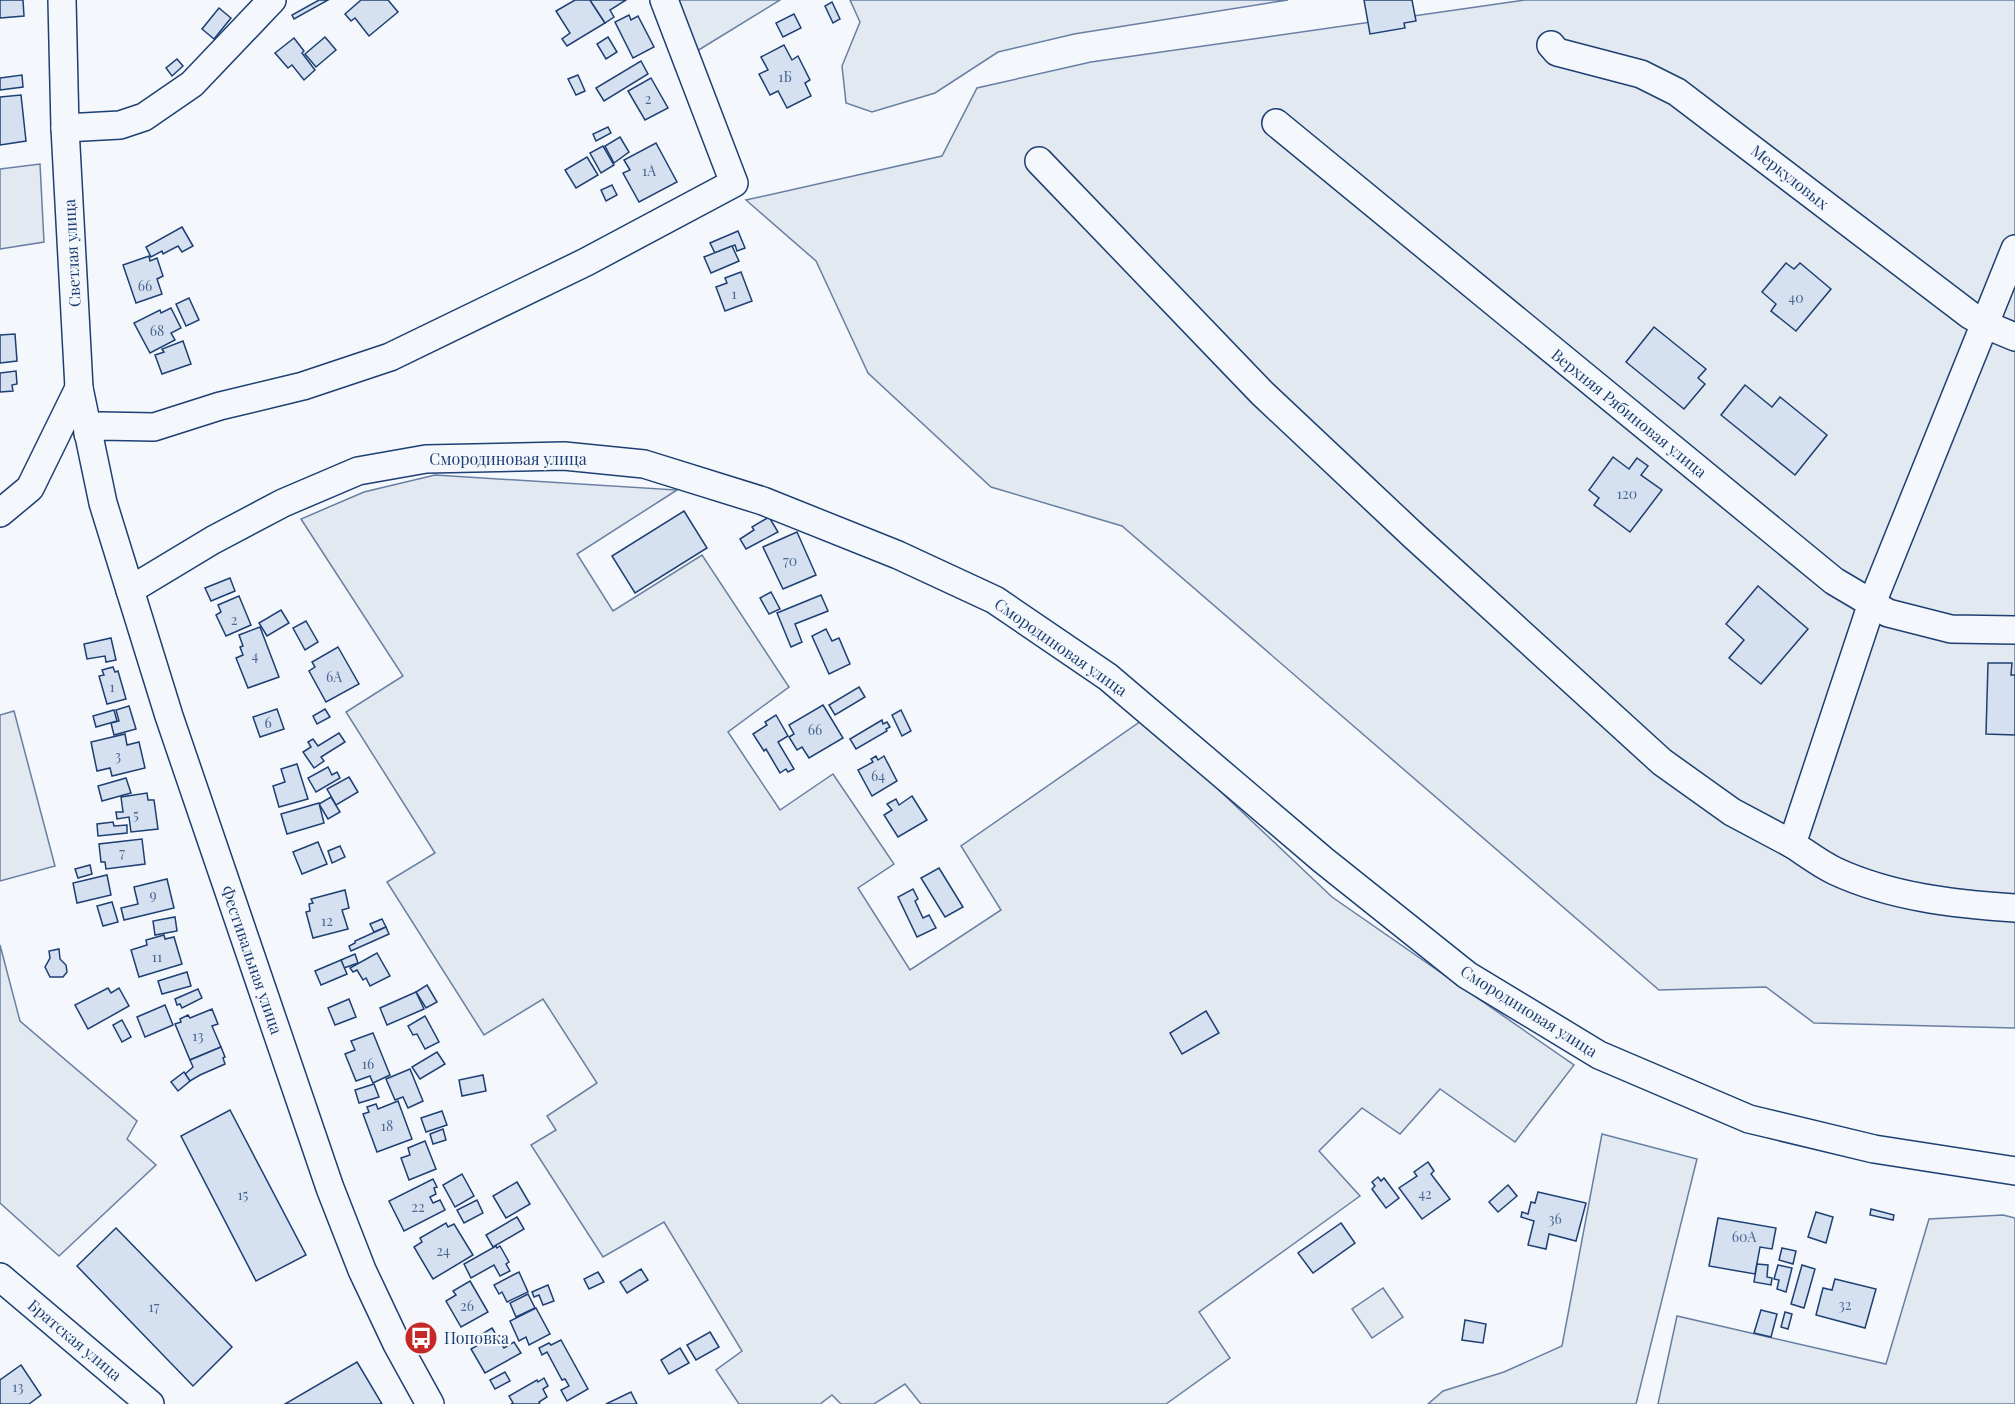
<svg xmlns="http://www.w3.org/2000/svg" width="2015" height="1404" font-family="'Playfair Display',serif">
	<rect width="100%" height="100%" fill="#f4f7fb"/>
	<g fill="#e3e9f0" stroke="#687fa3" stroke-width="1.5">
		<path d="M 679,0 L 780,0 L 697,51 Z"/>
		<path d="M 850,0 L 1288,0 L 1074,34 L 998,52 L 935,93 L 872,112 L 846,103 L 842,66 L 860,22 Z"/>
		<path d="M 1525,0 L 2015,0 L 2015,1028 L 1814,1023 L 1766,987 L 1659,990 L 1122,526 L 991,487 L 868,373 L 816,261 L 746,200 L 942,156 L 977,88 L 1091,62 Z"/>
		<path d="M 40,164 L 44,242 L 0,249 L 0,169 Z"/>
		<path d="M 435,475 L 677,490 L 577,554 L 613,611 L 702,555 L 789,687 L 728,732 L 780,810 L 833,774 L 894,864 L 858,888 L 910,970 L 1001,910 L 961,846 L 1144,719 L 1332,897 L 1574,1065 L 1515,1142 L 1440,1089 L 1400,1134 L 1362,1108 L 1319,1151 L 1360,1196 L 1199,1312 L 1230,1358 L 1166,1404 L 921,1404 L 905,1384 L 874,1404 L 841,1404 L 832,1395 L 820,1404 L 739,1404 L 716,1370 L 742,1351 L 664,1222 L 603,1257 L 531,1145 L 556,1130 L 547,1116 L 597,1083 L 543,999 L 484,1035 L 387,882 L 435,853 L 346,712 L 403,676 L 301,519 L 364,492 Z"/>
		<path d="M 14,711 L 55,866 L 0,881 L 0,715 Z"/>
		<path d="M 0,945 L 20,1021 L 137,1121 L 127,1139 L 156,1165 L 59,1256 L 0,1203 Z"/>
		<path d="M 1602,1134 L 1697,1159 L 1636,1404 L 1428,1404 L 1443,1391 L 1504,1372 L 1562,1346 Z"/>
		<path d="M 2003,1215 L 2015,1218 L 2015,1404 L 1658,1404 L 1677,1316 L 1886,1364 L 1929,1219 Z"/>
		<path d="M 1383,1288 L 1403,1317 L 1372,1338 L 1352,1309 Z"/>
	</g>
	<g fill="#d5e0f0" stroke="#1d3f73" stroke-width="1.5">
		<path d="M 0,0 L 23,0 L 24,16 L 0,18 Z"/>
		<path d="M 319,0 L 328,0 L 294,19 L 292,15 Z"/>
		<path d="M 361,0 L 388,0 L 398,12 L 369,36 L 355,18 L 351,21 L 345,14 Z"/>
		<path d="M 575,0 L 590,0 L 605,23 L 567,46 L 562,39 L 570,33 L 556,11 Z"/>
		<path d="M 590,0 L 626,0 L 610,10 L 614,17 L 605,23 Z"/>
		<path d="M 1364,0 L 1412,0 L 1416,21 L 1404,23 L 1405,28 L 1370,34 Z"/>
		<path d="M 832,2 L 840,19 L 833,23 L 825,6 Z"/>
		<path d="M 219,8 L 231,18 L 214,39 L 202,29 Z"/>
		<path d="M 794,14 L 801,28 L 783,37 L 776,23 Z"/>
		<path d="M 629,15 L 631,20 L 638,16 L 654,47 L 633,58 L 615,22 Z"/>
		<path d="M 325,37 L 336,50 L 316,67 L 305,54 Z"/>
		<path d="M 608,37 L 617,52 L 606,59 L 597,44 Z"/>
		<path d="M 294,38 L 304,51 L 302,53 L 315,70 L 304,80 L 292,65 L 288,68 L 275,53 Z"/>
		<path d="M 784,45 L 792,60 L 798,56 L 810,80 L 805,83 L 811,96 L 787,108 L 778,91 L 770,95 L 759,74 L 768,70 L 761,57 Z"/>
		<path d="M 177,59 L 183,66 L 172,76 L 166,68 Z"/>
		<path d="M 641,61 L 648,74 L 604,101 L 596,88 Z"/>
		<path d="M 22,75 L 23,87 L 0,90 L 0,78 Z"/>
		<path d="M 578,75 L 585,91 L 576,95 L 568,79 Z"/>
		<path d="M 651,78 L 668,108 L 645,120 L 628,91 Z"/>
		<path d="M 21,95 L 26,141 L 0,145 L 0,97 Z"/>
		<path d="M 608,127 L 611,133 L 596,141 L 593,134 Z"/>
		<path d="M 620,137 L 629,152 L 614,163 L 605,146 Z"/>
		<path d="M 656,143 L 677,182 L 639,202 L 623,173 L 630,170 L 624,160 Z"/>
		<path d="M 603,146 L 614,165 L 601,173 L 590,153 Z"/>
		<path d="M 587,157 L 598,175 L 576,188 L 565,170 Z"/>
		<path d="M 612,185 L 617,195 L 606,201 L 601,190 Z"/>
		<path d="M 182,227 L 193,246 L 182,252 L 178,246 L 163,254 L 162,251 L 151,257 L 146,247 Z"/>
		<path d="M 738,231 L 745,248 L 737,251 L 735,245 L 715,253 L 710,243 Z"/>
		<path d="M 732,246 L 739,261 L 711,273 L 704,257 Z"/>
		<path d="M 149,256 L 150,261 L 157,258 L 163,276 L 157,279 L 162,294 L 136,303 L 123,265 Z"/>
		<path d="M 1786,263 L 1794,269 L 1800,263 L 1831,289 L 1796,331 L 1771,311 L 1776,304 L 1762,292 Z"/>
		<path d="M 741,272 L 752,301 L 725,311 L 716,287 L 727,283 L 725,278 Z"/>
		<path d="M 189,298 L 199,320 L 186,326 L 176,304 Z"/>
		<path d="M 171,308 L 181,328 L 171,333 L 175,340 L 150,353 L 134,323 L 160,310 L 161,313 Z"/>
		<path d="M 1654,327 L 1706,369 L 1698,378 L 1705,384 L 1684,409 L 1626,362 Z"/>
		<path d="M 15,334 L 17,361 L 0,363 L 0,335 Z"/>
		<path d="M 183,341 L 191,364 L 162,374 L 155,355 L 164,352 L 162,349 Z"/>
		<path d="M 16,371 L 17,384 L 12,385 L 13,391 L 0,392 L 0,373 Z"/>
		<path d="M 1745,385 L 1772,407 L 1780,397 L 1827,435 L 1795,475 L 1721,415 Z"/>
		<path d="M 1613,457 L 1629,469 L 1637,458 L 1648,466 L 1641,475 L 1662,490 L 1630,532 L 1594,505 L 1599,498 L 1589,490 Z"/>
		<path d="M 684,511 L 707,548 L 635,593 L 612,556 Z"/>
		<path d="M 769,517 L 778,532 L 746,549 L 740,539 L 754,530 L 752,527 Z"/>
		<path d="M 797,532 L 816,575 L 783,589 L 763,547 Z"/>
		<path d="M 230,578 L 235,591 L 211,601 L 205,588 Z"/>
		<path d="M 1758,586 L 1808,629 L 1761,684 L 1729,658 L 1744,640 L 1726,624 Z"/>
		<path d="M 771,592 L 780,609 L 769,614 L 760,598 Z"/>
		<path d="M 821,595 L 828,611 L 795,624 L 802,642 L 791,647 L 777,613 Z"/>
		<path d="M 239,596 L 251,625 L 226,636 L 216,615 L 221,612 L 218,605 Z"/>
		<path d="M 281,610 L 289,623 L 267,636 L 259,623 Z"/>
		<path d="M 306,621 L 318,642 L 305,650 L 293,628 Z"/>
		<path d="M 260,627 L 279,677 L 248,688 L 236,658 L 243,655 L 240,647 L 243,646 L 239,635 Z"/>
		<path d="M 826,629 L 832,641 L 839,638 L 850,664 L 829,674 L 812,636 Z"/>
		<path d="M 111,638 L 116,660 L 106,662 L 105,656 L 87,659 L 84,644 Z"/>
		<path d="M 338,647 L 359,684 L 326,702 L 309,671 L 315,667 L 312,662 Z"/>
		<path d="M 1988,663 L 2012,663 L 2011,675 L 2015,675 L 2015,735 L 1986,734 Z"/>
		<path d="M 113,667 L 115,672 L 118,671 L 126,699 L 107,704 L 99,676 L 104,675 L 102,670 Z"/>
		<path d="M 859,687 L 865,697 L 835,715 L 829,705 Z"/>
		<path d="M 823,705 L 843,738 L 809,758 L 802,747 L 797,750 L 789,737 L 794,734 L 789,725 Z"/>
		<path d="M 129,706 L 136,729 L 114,735 L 111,723 L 119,721 L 116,710 Z"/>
		<path d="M 277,709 L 284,729 L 260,737 L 253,717 Z"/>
		<path d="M 325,709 L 330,717 L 317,724 L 313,716 Z"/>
		<path d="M 114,710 L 117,721 L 96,727 L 93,716 Z"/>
		<path d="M 901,710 L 911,731 L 902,736 L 892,715 Z"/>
		<path d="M 776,715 L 788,736 L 778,742 L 794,769 L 788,772 L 786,769 L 780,773 L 766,749 L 764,751 L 753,734 L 767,725 L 765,722 Z"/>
		<path d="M 882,720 L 883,724 L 887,722 L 890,727 L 886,729 L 887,731 L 856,749 L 850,739 Z"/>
		<path d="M 339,733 L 345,742 L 321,757 L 324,761 L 314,768 L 303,752 L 311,747 L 308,742 L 313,739 L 318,746 Z"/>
		<path d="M 125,734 L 127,745 L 139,742 L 145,768 L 112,776 L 110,768 L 97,771 L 91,742 Z"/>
		<path d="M 876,756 L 878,760 L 884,756 L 897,781 L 872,796 L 858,770 L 873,762 L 871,759 Z"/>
		<path d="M 297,764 L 308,799 L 279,807 L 273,786 L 285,782 L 281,769 Z"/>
		<path d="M 328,767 L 332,775 L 337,772 L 340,778 L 316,792 L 308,778 Z"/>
		<path d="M 349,777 L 358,792 L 336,805 L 327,789 Z"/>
		<path d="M 126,778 L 131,793 L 102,801 L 98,786 Z"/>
		<path d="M 147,793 L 148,800 L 154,800 L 158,829 L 131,832 L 129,817 L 117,819 L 116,812 L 123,812 L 121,797 Z"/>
		<path d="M 912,796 L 927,820 L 898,837 L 884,815 L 892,810 L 887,804 L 896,799 L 899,805 Z"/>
		<path d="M 331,797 L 340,812 L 328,819 L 319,804 Z"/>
		<path d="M 319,803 L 324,823 L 287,834 L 281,814 Z"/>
		<path d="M 113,822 L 114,826 L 127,825 L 127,833 L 98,836 L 97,824 Z"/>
		<path d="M 142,839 L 145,864 L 106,869 L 105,862 L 101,862 L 99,844 Z"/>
		<path d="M 318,842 L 327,864 L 302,874 L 293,852 Z"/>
		<path d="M 340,846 L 345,857 L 332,863 L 328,851 Z"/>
		<path d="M 90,865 L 92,874 L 78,878 L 75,869 Z"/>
		<path d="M 939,868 L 963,907 L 945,917 L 921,878 Z"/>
		<path d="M 107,875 L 111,895 L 77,903 L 73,883 Z"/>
		<path d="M 167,879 L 174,908 L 124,920 L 121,908 L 138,904 L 134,887 Z"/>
		<path d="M 913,889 L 918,899 L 915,901 L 923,918 L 929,915 L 936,928 L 917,937 L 898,897 Z"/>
		<path d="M 345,890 L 349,908 L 342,910 L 348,929 L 313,938 L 306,912 L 310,911 L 309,904 L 313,903 L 311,899 Z"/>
		<path d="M 112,902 L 118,922 L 103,926 L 97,906 Z"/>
		<path d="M 175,917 L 177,931 L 155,935 L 153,921 Z"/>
		<path d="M 382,919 L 386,927 L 374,932 L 370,924 Z"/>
		<path d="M 386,927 L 389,934 L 351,951 L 349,946 L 355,943 L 355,941 Z"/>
		<path d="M 164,935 L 165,939 L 174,937 L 182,964 L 139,977 L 131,950 L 147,945 L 146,940 Z"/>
		<path d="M 59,949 L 60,959 L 66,965 L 67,972 L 63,977 L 50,977 L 45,967 L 50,958 L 49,951 Z"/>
		<path d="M 377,953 L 390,976 L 370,986 L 366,978 L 363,980 L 357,970 L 353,972 L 350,968 Z"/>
		<path d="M 355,954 L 358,963 L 344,968 L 341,960 Z"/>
		<path d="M 341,960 L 347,974 L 321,985 L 315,971 Z"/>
		<path d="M 187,972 L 191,986 L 162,994 L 158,981 Z"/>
		<path d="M 427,985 L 437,1002 L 426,1008 L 416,992 Z"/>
		<path d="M 108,988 L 111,993 L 119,988 L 129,1006 L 88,1029 L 75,1005 Z"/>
		<path d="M 198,989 L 202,998 L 182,1008 L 180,1004 L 177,1005 L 175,999 Z"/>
		<path d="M 416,992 L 424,1009 L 387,1025 L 380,1008 Z"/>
		<path d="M 349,999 L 356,1017 L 335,1025 L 328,1008 Z"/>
		<path d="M 165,1005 L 173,1025 L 145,1037 L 137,1017 Z"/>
		<path d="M 212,1009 L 218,1024 L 212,1026 L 221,1047 L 190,1060 L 175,1024 L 181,1022 L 180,1019 L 188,1015 L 190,1018 Z"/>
		<path d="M 1206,1011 L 1219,1033 L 1182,1054 L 1170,1033 Z"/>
		<path d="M 425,1016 L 439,1042 L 425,1049 L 417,1034 L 413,1035 L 408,1026 Z"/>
		<path d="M 122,1020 L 131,1037 L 122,1042 L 113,1025 Z"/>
		<path d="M 373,1033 L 390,1075 L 373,1083 L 370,1076 L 356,1081 L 345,1054 L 355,1050 L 351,1041 Z"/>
		<path d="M 221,1047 L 225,1057 L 223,1058 L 225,1064 L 200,1075 L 190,1081 L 185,1074 L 193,1067 L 190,1060 Z"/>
		<path d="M 437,1052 L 445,1064 L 420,1079 L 412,1067 Z"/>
		<path d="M 410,1069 L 423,1101 L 408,1108 L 403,1097 L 395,1100 L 386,1079 Z"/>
		<path d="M 184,1072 L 190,1081 L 178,1091 L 171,1082 Z"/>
		<path d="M 483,1075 L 486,1091 L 462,1096 L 459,1080 Z"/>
		<path d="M 374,1084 L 379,1097 L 359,1103 L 355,1090 Z"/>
		<path d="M 398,1101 L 412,1139 L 377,1152 L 363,1114 L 369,1112 L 367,1107 L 376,1104 L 378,1109 Z"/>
		<path d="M 230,1110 L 306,1255 L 256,1281 L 181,1136 Z"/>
		<path d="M 442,1111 L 447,1125 L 426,1132 L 421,1118 Z"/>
		<path d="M 443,1129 L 446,1140 L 433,1144 L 430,1134 Z"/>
		<path d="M 425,1141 L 436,1169 L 409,1180 L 401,1158 L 410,1155 L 408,1148 Z"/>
		<path d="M 1428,1162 L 1434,1171 L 1431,1174 L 1450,1199 L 1422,1219 L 1399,1188 L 1417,1176 L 1414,1172 Z"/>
		<path d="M 462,1174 L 474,1196 L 455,1207 L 443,1185 Z"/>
		<path d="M 1378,1177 L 1381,1181 L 1384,1178 L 1399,1198 L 1386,1208 L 1372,1189 L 1375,1186 L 1372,1182 Z"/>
		<path d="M 433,1179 L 437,1187 L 434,1188 L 436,1194 L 430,1197 L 433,1203 L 440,1200 L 445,1210 L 404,1231 L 389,1201 Z"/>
		<path d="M 517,1182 L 530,1204 L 506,1218 L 493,1196 Z"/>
		<path d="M 1508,1185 L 1517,1196 L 1498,1212 L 1489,1202 Z"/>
		<path d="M 1538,1192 L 1586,1203 L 1576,1241 L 1549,1234 L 1546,1249 L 1528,1245 L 1534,1221 L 1521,1217 L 1522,1212 L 1528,1214 L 1531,1202 L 1535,1203 Z"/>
		<path d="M 477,1200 L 483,1213 L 464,1223 L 457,1210 Z"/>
		<path d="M 1871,1209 L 1894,1215 L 1893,1220 L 1870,1215 Z"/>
		<path d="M 1816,1212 L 1833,1217 L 1826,1243 L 1808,1237 Z"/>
		<path d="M 517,1217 L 524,1229 L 493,1247 L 486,1235 Z"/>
		<path d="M 1718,1218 L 1776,1228 L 1772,1249 L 1760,1247 L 1755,1274 L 1709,1266 Z"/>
		<path d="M 446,1223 L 448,1227 L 454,1224 L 473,1255 L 433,1279 L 414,1247 L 422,1242 L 420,1238 Z"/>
		<path d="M 1341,1223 L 1355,1243 L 1313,1273 L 1298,1253 Z"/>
		<path d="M 116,1228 L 232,1347 L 193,1386 L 77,1266 Z"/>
		<path d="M 496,1246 L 497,1248 L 500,1246 L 509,1262 L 506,1264 L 510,1271 L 500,1276 L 494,1265 L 471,1278 L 464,1264 Z"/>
		<path d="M 1782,1248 L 1796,1251 L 1793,1264 L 1779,1260 Z"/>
		<path d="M 1757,1264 L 1768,1265 L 1767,1277 L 1772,1278 L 1771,1285 L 1754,1282 Z"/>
		<path d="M 1778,1265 L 1792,1268 L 1786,1292 L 1777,1289 L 1779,1280 L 1774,1279 Z"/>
		<path d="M 1802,1265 L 1815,1269 L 1804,1308 L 1791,1304 Z"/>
		<path d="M 641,1269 L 648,1280 L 627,1293 L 620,1282 Z"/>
		<path d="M 519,1272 L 528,1292 L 507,1302 L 502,1292 L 499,1294 L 494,1285 Z"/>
		<path d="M 598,1272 L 604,1282 L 589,1289 L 584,1279 Z"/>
		<path d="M 1835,1279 L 1876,1289 L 1865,1328 L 1816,1315 L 1823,1288 L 1832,1290 Z"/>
		<path d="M 470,1281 L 488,1312 L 461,1327 L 446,1301 L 456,1295 L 453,1291 Z"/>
		<path d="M 548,1285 L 554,1301 L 543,1305 L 539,1295 L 534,1297 L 532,1292 Z"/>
		<path d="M 528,1294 L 535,1308 L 516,1317 L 510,1303 Z"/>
		<path d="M 536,1308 L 550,1334 L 529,1345 L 526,1337 L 519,1341 L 510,1321 Z"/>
		<path d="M 1761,1310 L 1777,1314 L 1771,1337 L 1754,1333 Z"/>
		<path d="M 1785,1312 L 1792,1314 L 1788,1329 L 1781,1327 Z"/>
		<path d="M 1465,1320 L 1486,1324 L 1483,1343 L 1462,1340 Z"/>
		<path d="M 492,1328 L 504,1348 L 514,1342 L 521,1353 L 485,1373 L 471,1349 L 480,1344 L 477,1337 Z"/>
		<path d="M 710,1332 L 719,1347 L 696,1360 L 687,1345 Z"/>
		<path d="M 561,1340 L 588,1389 L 567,1401 L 561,1390 L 569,1386 L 565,1379 L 562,1380 L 547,1352 L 542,1355 L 539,1348 L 549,1343 L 551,1345 Z"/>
		<path d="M 680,1348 L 689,1363 L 669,1374 L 661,1360 Z"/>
		<path d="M 357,1362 L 382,1404 L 285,1404 Z"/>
		<path d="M 21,1365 L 41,1395 L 29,1404 L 0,1404 L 0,1380 Z"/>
		<path d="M 505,1372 L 510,1381 L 495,1389 L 490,1380 Z"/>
		<path d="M 544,1378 L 548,1386 L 543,1389 L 547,1397 L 539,1402 L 540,1404 L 511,1404 L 513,1403 L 509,1396 L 537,1380 L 538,1382 Z"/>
		<path d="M 631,1392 L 637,1404 L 606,1404 Z"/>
	</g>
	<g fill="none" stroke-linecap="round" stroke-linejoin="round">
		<g stroke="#1d3f73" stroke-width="30">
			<g id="minor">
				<path d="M 62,0 L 65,128 L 79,388 L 103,503 L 169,716 L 330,1188 L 362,1270 L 397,1344 L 430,1404"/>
				<path d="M 1551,45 L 1557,52 L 1641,74 L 1677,92 L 1970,315 L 1991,327 L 2015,337"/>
				<path d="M 1276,123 L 1834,581 L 1888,613 L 1951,629 L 2015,630"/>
				<path d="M 65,128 L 120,125 L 144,117 L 192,84 L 272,0"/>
				<path d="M 1039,161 L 1262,393 L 1414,536 L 1662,762 L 1732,812 L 1792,844"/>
				<path d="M 2015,249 L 1872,603 L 1792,844 C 1806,853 1820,864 1835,871 C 1891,897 1954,904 2015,908"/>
				<path d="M 88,434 L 100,426 L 154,427 L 220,406 L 303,386 L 390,357 L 586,262 L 734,183 L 664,0"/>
				<path d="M 0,513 L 30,488 L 79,388"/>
				<path d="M 130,590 L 213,540 L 283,503 L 358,471 L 426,459 L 564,456 L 644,464 L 763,501 L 898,555 L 995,600 L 1108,677 L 1323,860 L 1467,975 L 1599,1055 L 1749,1119 L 1874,1149 L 2015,1171"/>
				<path d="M 0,1277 L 150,1404"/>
			</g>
		</g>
		<use href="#minor" stroke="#f4f7fb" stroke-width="27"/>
	</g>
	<defs>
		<g id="bus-disc" transform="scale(1.725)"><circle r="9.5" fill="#c62828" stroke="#f4f7fb"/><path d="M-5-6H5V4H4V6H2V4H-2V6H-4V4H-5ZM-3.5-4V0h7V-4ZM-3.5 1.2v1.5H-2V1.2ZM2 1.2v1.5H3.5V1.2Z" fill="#fff"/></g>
	</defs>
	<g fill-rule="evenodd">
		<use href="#bus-disc" x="421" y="1338"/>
	</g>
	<g text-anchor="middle" stroke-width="4.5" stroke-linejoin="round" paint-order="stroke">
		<g font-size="14" fill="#4b6792">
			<text x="785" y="82">1Б</text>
			<text x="648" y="104">2</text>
			<text x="649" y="176">1А</text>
			<text x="145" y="291">66</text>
			<text x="734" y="299">1</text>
			<text x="1796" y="303">40</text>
			<text x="157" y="336">68</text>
			<text x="1627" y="499">120</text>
			<text x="790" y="566">70</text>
			<text x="234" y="625">2</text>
			<text x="255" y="661">4</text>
			<text x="334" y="682">6А</text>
			<text x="112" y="692">1</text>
			<text x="268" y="728">6</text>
			<text x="815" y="735">66</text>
			<text x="118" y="761">3</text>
			<text x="878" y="781">64</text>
			<text x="136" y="820">5</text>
			<text x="122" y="858">7</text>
			<text x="153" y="900">9</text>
			<text x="327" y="926">12</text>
			<text x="157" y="962">11</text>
			<text x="198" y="1041">13</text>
			<text x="368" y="1069">16</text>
			<text x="387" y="1131">18</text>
			<text x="1425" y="1199">42</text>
			<text x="243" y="1200">15</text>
			<text x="418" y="1212">22</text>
			<text x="1555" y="1224">36</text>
			<text x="1744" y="1242">60А</text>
			<text x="443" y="1256">24</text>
			<text x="1845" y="1310">32</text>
			<text x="467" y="1311">26</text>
			<text x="154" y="1312">17</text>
			<text x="18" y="1392">13</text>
		</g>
		<g font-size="16" fill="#1d3f73" stroke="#f4f7fb">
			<text transform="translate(1790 177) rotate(38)" y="6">Меркуловых</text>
			<text transform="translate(72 253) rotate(-93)" y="6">Светлая улица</text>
			<text transform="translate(1629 413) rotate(39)" y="6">Верхняя Рябиновая улица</text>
			<text x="508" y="465">Смородиновая улица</text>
			<text transform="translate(1061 647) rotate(35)" y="6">Смородиновая улица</text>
			<text transform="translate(252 960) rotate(71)" y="6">Фестивальная улица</text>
			<text transform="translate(1529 1011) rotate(32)" y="6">Смородиновая улица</text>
			<text transform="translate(75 1340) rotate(40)" y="6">Братская улица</text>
		</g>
		<g font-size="16" fill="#1d3f73" stroke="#f4f7fb" text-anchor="start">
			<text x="444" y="1344">Поповка</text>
		</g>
	</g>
</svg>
